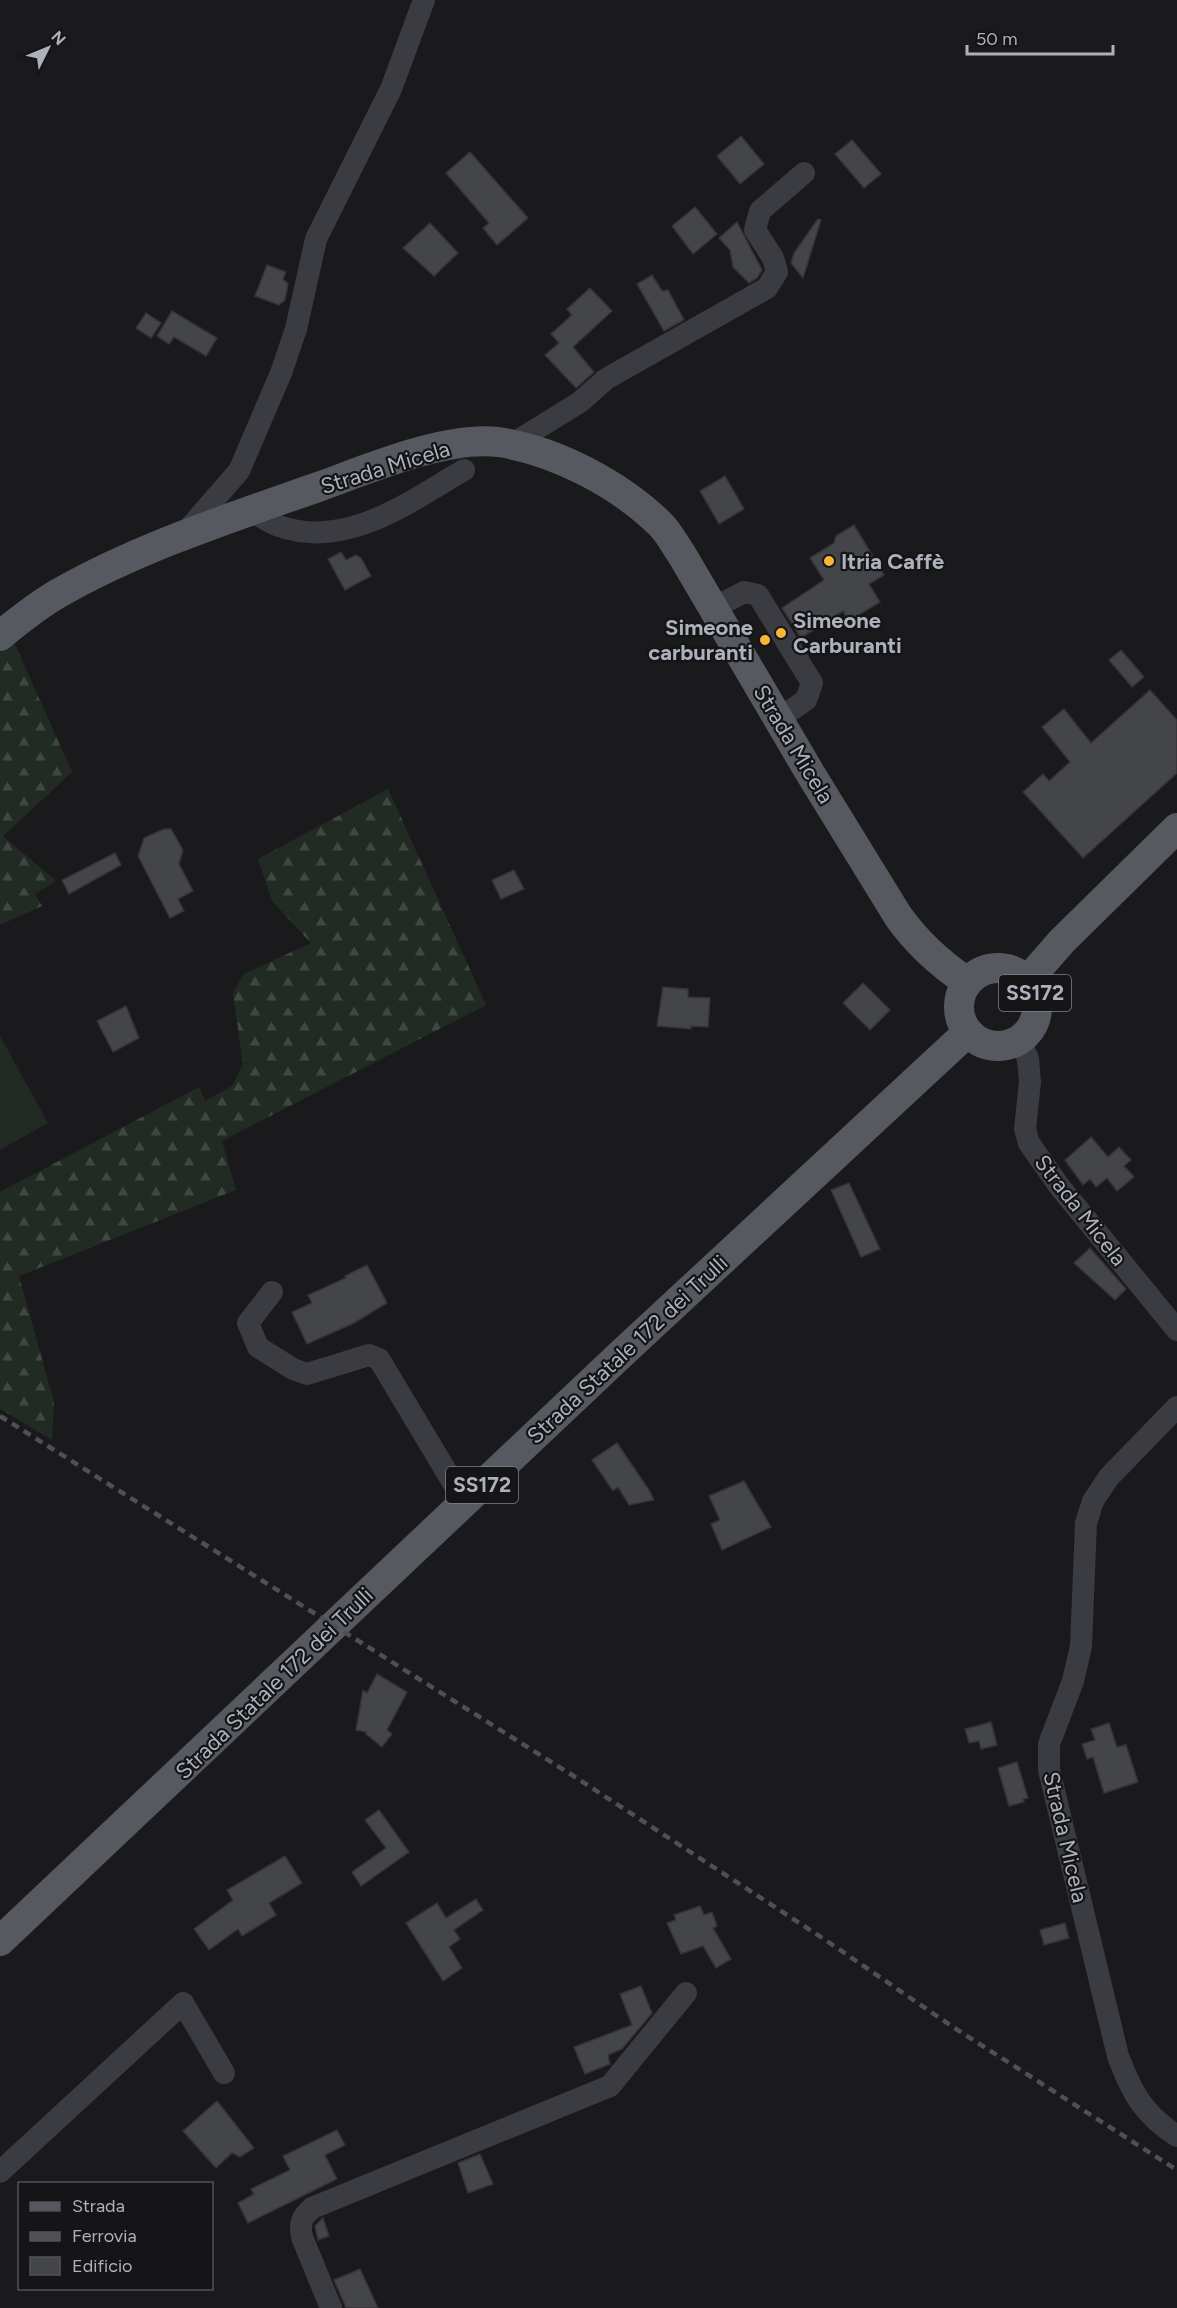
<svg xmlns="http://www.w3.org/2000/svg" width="1177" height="2308" font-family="Figtree,sans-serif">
	<defs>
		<pattern id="forest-firs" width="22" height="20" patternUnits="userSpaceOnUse" patternTransform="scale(1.5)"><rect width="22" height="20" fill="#212b23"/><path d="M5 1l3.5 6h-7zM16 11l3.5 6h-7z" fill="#3f4741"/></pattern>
	</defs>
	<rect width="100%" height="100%" fill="#1a1a1c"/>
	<path fill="#212b23" d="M 0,1036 L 48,1123 L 0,1150 Z"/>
	<g fill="url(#forest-firs)">
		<path d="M 13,640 L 72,772 L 3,836 L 56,881 L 35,894 L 42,906 L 0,925 L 0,652 Z"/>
		<path d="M 388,789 L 486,1005 L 222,1141 L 236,1190 L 19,1276 L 54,1402 L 52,1440 L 0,1409 L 0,1192 L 199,1087 L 205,1101 L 232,1086 L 243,1064 L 233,993 L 244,974 L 311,943 L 272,901 L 258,859 Z"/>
	</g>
	<g fill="#444549" stroke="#343438" stroke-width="1.5">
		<path d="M 741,136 L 764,164 L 740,184 L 717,156 Z"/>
		<path d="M 852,140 L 881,174 L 864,188 L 835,154 Z"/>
		<path d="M 470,152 L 528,218 L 497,245 L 483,228 L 489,223 L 446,173 Z"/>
		<path d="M 695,207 L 717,234 L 693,254 L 672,226 Z"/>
		<path d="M 818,219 L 821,220 L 803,278 L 791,263 L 794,253 Z"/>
		<path d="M 737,222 L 762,270 L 757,278 L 749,283 L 733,267 L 730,250 L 719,238 Z"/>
		<path d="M 430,223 L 458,253 L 434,276 L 403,248 Z"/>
		<path d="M 267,265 L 286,272 L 283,279 L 288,284 L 285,300 L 279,305 L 255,296 Z"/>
		<path d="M 652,275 L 662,291 L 668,290 L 684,320 L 664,331 L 637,284 Z"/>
		<path d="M 590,288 L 612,311 L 573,347 L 594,372 L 576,388 L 545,355 L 559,343 L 551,334 L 572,315 L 567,309 Z"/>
		<path d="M 172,311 L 217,338 L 206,356 L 174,337 L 169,344 L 157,336 Z"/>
		<path d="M 146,313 L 161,323 L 151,338 L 136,328 Z"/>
		<path d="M 725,476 L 744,509 L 719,524 L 700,491 Z"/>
		<path d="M 854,525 L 884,575 L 869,584 L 880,602 L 849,621 L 843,611 L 801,638 L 782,608 L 824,580 L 810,558 L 834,543 L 836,536 Z"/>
		<path d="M 341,552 L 346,560 L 356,555 L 361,558 L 371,576 L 345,590 L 328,559 Z"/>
		<path d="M 1121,650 L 1144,677 L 1132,687 L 1109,660 Z"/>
		<path d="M 1150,690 L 1177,720 L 1177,773 L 1083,858 L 1023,792 L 1043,774 L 1049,781 L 1070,762 L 1042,727 L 1064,709 L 1091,743 Z"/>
		<path d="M 164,829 L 171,829 L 183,850 L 179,864 L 193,891 L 178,899 L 184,911 L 170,918 L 138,856 L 144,838 Z"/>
		<path d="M 115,853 L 121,865 L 69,894 L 62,880 Z"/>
		<path d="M 514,870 L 524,889 L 501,899 L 492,880 Z"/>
		<path d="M 863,983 L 890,1010 L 870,1030 L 843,1003 Z"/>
		<path d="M 663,987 L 688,989 L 688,997 L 710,998 L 708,1027 L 691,1026 L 691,1029 L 657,1026 Z"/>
		<path d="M 126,1006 L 139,1038 L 113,1052 L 97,1021 Z"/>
		<path d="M 1091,1137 L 1108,1157 L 1119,1147 L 1131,1160 L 1124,1166 L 1134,1177 L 1117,1191 L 1107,1178 L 1096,1187 L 1090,1179 L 1083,1185 L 1065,1160 Z"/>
		<path d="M 849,1183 L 880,1249 L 861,1257 L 831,1190 Z"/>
		<path d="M 1090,1248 L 1126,1289 L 1115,1300 L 1074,1263 Z"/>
		<path d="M 367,1265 L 387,1303 L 354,1323 L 307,1344 L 292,1312 L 312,1303 L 308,1295 L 346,1278 L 345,1276 Z"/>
		<path d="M 617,1443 L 649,1490 L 654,1500 L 629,1505 L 618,1487 L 613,1491 L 592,1460 Z"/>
		<path d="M 744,1481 L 771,1527 L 722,1550 L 711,1524 L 720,1520 L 709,1496 Z"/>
		<path d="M 377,1674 L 407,1692 L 387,1730 L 392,1734 L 382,1747 L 366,1734 L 366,1732 L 356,1730 L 363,1690 L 367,1693 Z"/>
		<path d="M 991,1722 L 997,1745 L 981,1749 L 979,1741 L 969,1743 L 965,1729 Z"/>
		<path d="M 1109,1723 L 1117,1747 L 1126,1745 L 1138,1782 L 1104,1793 L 1093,1757 L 1087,1759 L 1082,1744 L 1095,1740 L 1091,1729 Z"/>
		<path d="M 1017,1762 L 1028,1798 L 1023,1799 L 1024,1802 L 1009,1806 L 998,1768 Z"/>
		<path d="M 379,1810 L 409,1852 L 361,1886 L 352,1872 L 386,1848 L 365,1820 Z"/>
		<path d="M 285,1856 L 302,1883 L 269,1903 L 276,1915 L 242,1936 L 238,1929 L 209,1950 L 194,1929 L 233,1900 L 227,1890 Z"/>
		<path d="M 476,1899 L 483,1910 L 454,1930 L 460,1939 L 449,1947 L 462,1968 L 443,1981 L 406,1923 L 437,1903 L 446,1918 Z"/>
		<path d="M 700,1906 L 704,1915 L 712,1912 L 717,1926 L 713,1928 L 731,1959 L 716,1968 L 703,1946 L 681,1954 L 667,1923 L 676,1920 L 674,1915 Z"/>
		<path d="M 1065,1923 L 1069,1938 L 1044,1945 L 1040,1930 Z"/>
		<path d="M 641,1986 L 652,2013 L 622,2049 L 608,2055 L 610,2064 L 585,2074 L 574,2047 L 632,2025 L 620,1994 Z"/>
		<path d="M 217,2101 L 254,2148 L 240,2157 L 232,2153 L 216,2168 L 183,2131 Z"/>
		<path d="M 337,2130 L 345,2145 L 325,2155 L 337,2179 L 248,2223 L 238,2203 L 254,2194 L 251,2189 L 290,2170 L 283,2156 Z"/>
		<path d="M 480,2154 L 493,2184 L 468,2193 L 458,2163 Z"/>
		<path d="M 323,2218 L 329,2236 L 318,2240 L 315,2226 Z"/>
		<path d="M 360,2269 L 378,2308 L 346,2308 L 344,2303 L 334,2280 Z"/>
	</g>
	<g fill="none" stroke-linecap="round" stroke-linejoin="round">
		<g stroke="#3b3c41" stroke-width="22">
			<path d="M 509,446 L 580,402 L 606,379 L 767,288 L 777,272 L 773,258 L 755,230 L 760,211 L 804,173"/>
			<path d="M 251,510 C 260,516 269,523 279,526 C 346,550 409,502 464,470"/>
			<path d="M 184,534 L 239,471 L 281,373 L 296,329 L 316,239 L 391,89 L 424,0"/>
			<path d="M 714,608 L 744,592 L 758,595 L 812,683 L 806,700 L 778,719"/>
			<path d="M 1020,1040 L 1028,1059 L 1030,1082 L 1025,1129 L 1029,1143 L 1059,1186 L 1177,1330"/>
			<path d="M 272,1292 L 248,1323 L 258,1347 L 293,1369 L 307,1374 L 369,1355 L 379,1359 L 464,1501"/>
			<path d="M 1177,1407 L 1109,1477 L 1093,1501 L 1086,1523 L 1081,1646 L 1073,1681 L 1049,1744 L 1049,1770 L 1118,2056 C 1132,2093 1143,2114 1177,2136"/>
			<path d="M 0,2172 L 183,2003 L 224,2073"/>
			<path d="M 331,2308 L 302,2237 C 299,2223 302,2217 312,2208 L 610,2086 L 686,1993"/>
		</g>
		<g stroke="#575960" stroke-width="30">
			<path d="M 0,636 C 18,621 38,605 59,593 C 140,547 230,518 318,487 C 368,469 445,436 498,442 C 555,450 621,485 661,525 C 669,533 675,545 682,555 L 810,773 L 898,916 C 917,943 939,963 967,982"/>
			<circle cx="998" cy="1007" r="39"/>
			<path d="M 1027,981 L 1062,941 L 1177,828"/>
			<path d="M 0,1941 L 619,1356 L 968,1032"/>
		</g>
		<path stroke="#4e5056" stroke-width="4.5" stroke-dasharray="8 6" stroke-linecap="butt" d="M 0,1416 L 572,1775 L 824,1939 L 953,2027 L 1177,2170"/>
	</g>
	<g fill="#f7b637" stroke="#151517" stroke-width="2">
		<circle cx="829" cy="561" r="6"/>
		<circle cx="781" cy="633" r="6"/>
		<circle cx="765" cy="640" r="6"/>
	</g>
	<g text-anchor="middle" stroke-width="4.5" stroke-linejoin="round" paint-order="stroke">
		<g fill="#151517" stroke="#7f828a" stroke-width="1.5">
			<rect x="999" y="975" width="72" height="36" rx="4.5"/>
			<rect x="446" y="1467" width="72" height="36" rx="4.5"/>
		</g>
		<g font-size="21" font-weight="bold" fill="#acb1bc">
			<text x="1035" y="1000">SS172</text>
			<text x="482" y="1492">SS172</text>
		</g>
		<g font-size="22" fill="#acb1bc" stroke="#151517">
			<text transform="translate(385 467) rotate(-17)" y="8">Strada Micela</text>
			<text transform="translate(794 744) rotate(59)" y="8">Strada Micela</text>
			<text transform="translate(1081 1210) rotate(52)" y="8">Strada Micela</text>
			<text transform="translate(627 1349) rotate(-43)" y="8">Strada Statale 172 dei Trulli</text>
			<text transform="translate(274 1683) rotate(-44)" y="8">Strada Statale 172 dei Trulli</text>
			<text transform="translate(1066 1837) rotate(77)" y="8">Strada Micela</text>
		</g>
		<g font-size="22" font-weight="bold" fill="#acb1bc" stroke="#151517" text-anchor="start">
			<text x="841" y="569">Itria Caffè</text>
			<text x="793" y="628">Simeone<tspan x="793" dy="25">Carburanti</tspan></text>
			<text x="753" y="635" text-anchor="end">Simeone<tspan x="753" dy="25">carburanti</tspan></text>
		</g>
	</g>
	<rect x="18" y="2182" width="195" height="108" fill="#151517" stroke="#515359" stroke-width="1.5"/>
	<rect x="30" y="2202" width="30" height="9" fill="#575960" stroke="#515359" stroke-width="1.5"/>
	<text x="72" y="2212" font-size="18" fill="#acb1bc">Strada</text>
	<rect x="30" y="2232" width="30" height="9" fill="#4e5056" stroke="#515359" stroke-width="1.5"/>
	<text x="72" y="2242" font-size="18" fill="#acb1bc">Ferrovia</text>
	<rect x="30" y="2257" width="30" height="18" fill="#444549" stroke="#515359" stroke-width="1.5"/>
	<text x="72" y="2272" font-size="18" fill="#acb1bc">Edificio</text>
	<g transform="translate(48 48) rotate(47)" stroke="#151517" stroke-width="4.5" paint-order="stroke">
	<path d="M0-4.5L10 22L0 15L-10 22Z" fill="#acb1bc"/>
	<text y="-9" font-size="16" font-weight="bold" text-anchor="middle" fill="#acb1bc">N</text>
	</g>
	<path d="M967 45v9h146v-9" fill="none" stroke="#acb1bc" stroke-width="3"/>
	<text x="976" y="45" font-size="18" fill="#acb1bc" stroke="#151517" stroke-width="4.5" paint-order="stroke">50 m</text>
</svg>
